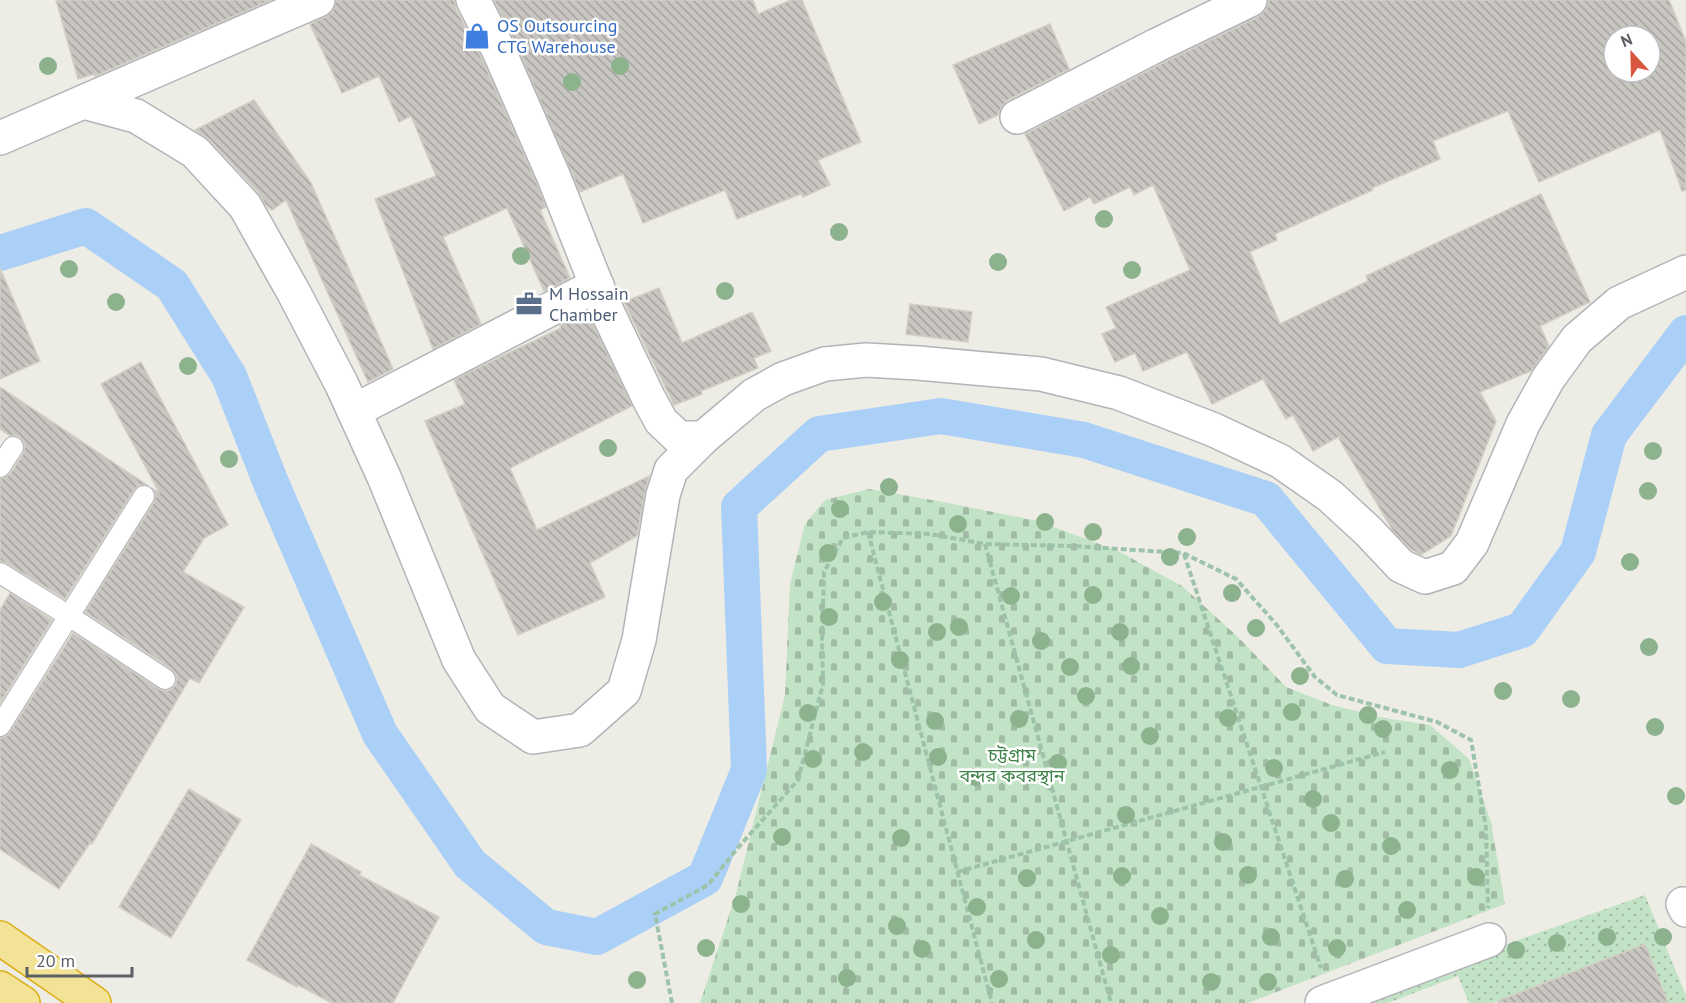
<svg xmlns="http://www.w3.org/2000/svg" width="1686" height="1003" font-family="'PT Sans','Noto Sans Bengali',sans-serif">
	<defs>
		<pattern id="grass-dots" width="8" height="8" patternUnits="userSpaceOnUse" patternTransform="scale(1.5)"><rect width="8" height="8" fill="#c3e3c6"/><path d="M2 2h.1M6 6h.1" fill="none" stroke="#a2bba4" stroke-width="1.8" stroke-linecap="round"/></pattern>
		<pattern id="cemetery-stones" width="16" height="16" patternUnits="userSpaceOnUse" patternTransform="scale(1.5)"><rect width="16" height="16" fill="#c3e3c6"/><path d="M2 7V4a2 2 0 0 1 4 0v3zM10 15v-3a2 2 0 0 1 4 0v3z" fill="#a2bba4"/></pattern>
		<pattern id="building-back-hatch" width="6" height="6" patternUnits="userSpaceOnUse" patternTransform="scale(1.5)"><rect width="6" height="6" fill="#c9c6c2"/><path d="M-1 5l2 2M0 0l6 6M5-1l2 2" fill="none" stroke="#a6a4a1"/></pattern>
	</defs>
	<rect width="100%" height="100%" fill="#edece5"/>
	<path fill="url(#grass-dots)" d="M 1645,895 L 1686,996 L 1686,1003 L 1668,1003 L 1645,944 L 1493,1003 L 1469,1003 L 1458,976 L 1388,1003 L 1355,1003 L 1465,959 Z"/>
	<path fill="url(#cemetery-stones)" d="M 869,489 L 943,502 L 1038,521 L 1118,551 L 1182,586 L 1238,637 L 1286,687 L 1332,705 L 1384,718 L 1430,725 L 1469,759 L 1491,822 L 1505,904 L 1248,1003 L 700,1003 L 736,894 L 785,695 L 790,584 L 805,524 L 825,500 Z"/>
	<g fill="none" stroke-linecap="round" stroke-linejoin="round">
		<path stroke="#abd0f7" stroke-width="36" d="M 0,253 L 86,226 L 172,285 L 229,376 L 271,483 L 380,734 L 470,864 L 546,927 L 597,937 L 705,878 L 749,770 L 739,507 L 819,434 L 941,416 L 1084,440 L 1266,499 L 1387,646 L 1459,650 L 1522,630 L 1578,552 L 1609,435 L 1686,333"/>
	</g>
	<g fill="url(#building-back-hatch)" stroke="#d2cec3" stroke-width="1.5" fill-rule="evenodd">
		<path d="M 56,0 L 271,0 L 95,76 L 94,74 L 78,79 Z"/>
		<path d="M 336,0 L 454,0 L 456,9 L 482,59 L 536,182 L 546,207 L 540,210 L 570,278 L 544,291 L 507,208 L 443,237 L 481,324 L 433,349 L 375,199 L 436,176 L 411,116 L 399,122 L 379,76 L 342,93 L 310,24 L 325,17 L 333,12 Z"/>
		<path d="M 494,0 L 753,0 L 758,14 L 791,0 L 802,0 L 861,142 L 818,160 L 830,185 L 803,197 L 801,194 L 737,219 L 725,190 L 643,223 L 623,174 L 580,192 L 516,44 Z"/>
		<path d="M 1269,0 L 1669,0 L 1686,42 L 1686,190 L 1682,191 L 1660,130 L 1539,182 L 1508,111 L 1433,141 L 1440,159 L 1372,188 L 1373,190 L 1275,234 L 1277,240 L 1250,252 L 1280,324 L 1368,281 L 1366,276 L 1541,194 L 1590,302 L 1540,326 L 1549,346 L 1531,371 L 1480,392 L 1496,421 L 1451,536 L 1421,555 L 1412,550 L 1393,531 L 1338,437 L 1313,451 L 1293,415 L 1286,419 L 1263,379 L 1212,404 L 1187,352 L 1143,371 L 1135,353 L 1115,362 L 1102,334 L 1116,328 L 1106,307 L 1190,270 L 1153,185 L 1134,195 L 1130,187 L 1094,204 L 1090,197 L 1064,211 L 1025,134 L 1165,62 L 1258,17 L 1266,10 ZM 1614,36 L 1650,36 L 1650,72 L 1614,72 Z"/>
		<path d="M 1050,24 L 1069,69 L 1008,100 L 1002,106 L 998,115 L 979,124 L 953,65 Z"/>
		<path d="M 254,100 L 311,183 L 393,369 L 368,382 L 286,200 L 272,210 L 265,204 L 259,193 L 209,139 L 195,130 Z"/>
		<path d="M 0,268 L 40,361 L 0,379 Z"/>
		<path d="M 659,288 L 682,343 L 752,312 L 771,351 L 754,358 L 758,368 L 701,391 L 702,394 L 674,405 L 624,302 Z"/>
		<path d="M 910,304 L 972,312 L 968,342 L 906,334 Z"/>
		<path d="M 585,312 L 587,316 L 589,316 L 632,406 L 510,468 L 537,530 L 649,476 L 645,492 L 637,536 L 590,563 L 605,597 L 518,635 L 425,421 L 465,404 L 454,380 L 496,359 L 561,328 L 560,325 Z"/>
		<path d="M 141,362 L 228,525 L 204,538 L 183,572 L 244,607 L 199,683 L 190,678 L 92,844 L 90,843 L 59,889 L 0,849 L 0,738 L 6,736 L 10,732 L 73,633 L 159,689 L 164,691 L 170,690 L 175,686 L 177,680 L 176,674 L 172,669 L 85,612 L 154,502 L 156,496 L 153,489 L 159,492 L 101,384 Z"/>
		<path d="M 0,387 L 147,485 L 139,485 L 134,490 L 65,599 L 6,563 L 0,561 L 0,479 L 6,477 L 10,474 L 23,454 L 25,447 L 24,442 L 20,437 L 14,435 L 10,436 L 0,429 Z"/>
		<path d="M 10,593 L 52,620 L 0,703 L 0,610 Z"/>
		<path d="M 189,789 L 241,820 L 171,938 L 119,907 Z"/>
		<path d="M 311,844 L 361,872 L 359,875 L 439,917 L 393,1003 L 332,1003 L 298,985 L 297,987 L 247,960 Z"/>
		<path d="M 1645,944 L 1668,1003 L 1499,1003 L 1498,1001 Z"/>
	</g>
	<g fill="none" stroke-linecap="round" stroke-linejoin="round">
		<g stroke="#b2b4b8" stroke-width="22">
			<g id="lane">
				<path d="M 0,467 L 13,447"/>
				<path d="M 0,573 L 69,616 L 165,679"/>
				<path d="M 0,726 L 144,496"/>
			</g>
		</g>
		<g stroke="#b2b4b8" stroke-width="36">
			<g id="street">
				<path d="M 473,0 L 499,51 L 553,175 L 606,309 L 649,399 L 661,421 L 679,438 L 703,438"/>
				<path d="M 84,102 L 136,116 L 195,152 L 245,206 L 294,293 L 342,385 L 384,477 L 459,660 L 490,708 L 533,737 L 580,730 L 624,691 L 639,640 L 663,495 L 671,470 L 703,438 L 754,395 L 783,379 L 825,364 L 866,360 L 918,363 L 1041,374 L 1119,393 L 1214,430 L 1280,461 L 1330,496 L 1368,531 L 1401,566 L 1425,577 L 1453,568 L 1472,543 L 1523,424 L 1548,379 L 1577,339 L 1619,303 L 1686,272"/>
				<path d="M 1017,117 L 1157,45 L 1250,0"/>
				<path d="M 0,138 L 318,0"/>
				<path d="M 354,411 L 597,285"/>
				<path d="M 1683,904 L 1686,910"/>
				<path d="M 1322,1003 L 1489,940"/>
			</g>
		</g>
		<g stroke="#ddae15" stroke-width="36">
			<g id="highway">
				<path d="M 0,938 L 94,1003"/>
				<path d="M 0,988 L 23,1003"/>
			</g>
		</g>
		<g stroke="#9dc3ab" stroke-width="4" stroke-dasharray="6 3" stroke-linecap="butt">
			<path d="M 868,532 L 992,1003"/>
			<path d="M 985,544 L 1111,1003"/>
			<path d="M 1184,554 L 1321,968"/>
			<path d="M 957,872 L 1385,752"/>
			<path d="M 672,1003 L 655,914 L 708,885 L 736,850 L 798,780 L 823,684 L 822,641 L 824,572 L 843,538 L 868,532 L 930,534 L 985,544 L 1072,546 L 1183,553 L 1236,579 L 1276,624 L 1315,677 L 1337,695 L 1437,722 L 1471,740 L 1486,828 L 1488,908"/>
		</g>
		<use href="#lane" stroke="#fff" stroke-width="20"/>
		<use href="#street" stroke="#fff" stroke-width="33"/>
		<use href="#highway" stroke="#f3e396" stroke-width="33"/>
	</g>
	<g fill="#8cb28e">
		<circle cx="48" cy="66" r="9"/>
		<circle cx="620" cy="66" r="9"/>
		<circle cx="572" cy="82" r="9"/>
		<circle cx="1104" cy="219" r="9"/>
		<circle cx="839" cy="232" r="9"/>
		<circle cx="521" cy="256" r="9"/>
		<circle cx="998" cy="262" r="9"/>
		<circle cx="69" cy="269" r="9"/>
		<circle cx="1132" cy="270" r="9"/>
		<circle cx="725" cy="291" r="9"/>
		<circle cx="116" cy="302" r="9"/>
		<circle cx="188" cy="366" r="9"/>
		<circle cx="608" cy="448" r="9"/>
		<circle cx="1653" cy="451" r="9"/>
		<circle cx="229" cy="459" r="9"/>
		<circle cx="889" cy="487" r="9"/>
		<circle cx="1648" cy="491" r="9"/>
		<circle cx="840" cy="509" r="9"/>
		<circle cx="1045" cy="522" r="9"/>
		<circle cx="958" cy="524" r="9"/>
		<circle cx="1093" cy="532" r="9"/>
		<circle cx="1187" cy="537" r="9"/>
		<circle cx="828" cy="553" r="9"/>
		<circle cx="1170" cy="557" r="9"/>
		<circle cx="1630" cy="562" r="9"/>
		<circle cx="1232" cy="593" r="9"/>
		<circle cx="1093" cy="595" r="9"/>
		<circle cx="1011" cy="596" r="9"/>
		<circle cx="883" cy="602" r="9"/>
		<circle cx="829" cy="617" r="9"/>
		<circle cx="959" cy="627" r="9"/>
		<circle cx="1256" cy="628" r="9"/>
		<circle cx="937" cy="632" r="9"/>
		<circle cx="1120" cy="632" r="9"/>
		<circle cx="1041" cy="641" r="9"/>
		<circle cx="1649" cy="647" r="9"/>
		<circle cx="900" cy="660" r="9"/>
		<circle cx="1131" cy="666" r="9"/>
		<circle cx="1070" cy="667" r="9"/>
		<circle cx="1300" cy="676" r="9"/>
		<circle cx="1503" cy="691" r="9"/>
		<circle cx="1086" cy="696" r="9"/>
		<circle cx="1571" cy="699" r="9"/>
		<circle cx="1292" cy="712" r="9"/>
		<circle cx="808" cy="713" r="9"/>
		<circle cx="1368" cy="715" r="9"/>
		<circle cx="1228" cy="718" r="9"/>
		<circle cx="1019" cy="719" r="9"/>
		<circle cx="935" cy="721" r="9"/>
		<circle cx="1655" cy="727" r="9"/>
		<circle cx="1383" cy="729" r="9"/>
		<circle cx="1150" cy="736" r="9"/>
		<circle cx="863" cy="752" r="9"/>
		<circle cx="938" cy="757" r="9"/>
		<circle cx="813" cy="759" r="9"/>
		<circle cx="1058" cy="763" r="9"/>
		<circle cx="1274" cy="768" r="9"/>
		<circle cx="1450" cy="770" r="9"/>
		<circle cx="975" cy="777" r="9"/>
		<circle cx="1676" cy="796" r="9"/>
		<circle cx="1313" cy="799" r="9"/>
		<circle cx="1126" cy="815" r="9"/>
		<circle cx="1331" cy="823" r="9"/>
		<circle cx="782" cy="837" r="9"/>
		<circle cx="901" cy="838" r="9"/>
		<circle cx="1223" cy="842" r="9"/>
		<circle cx="1391" cy="846" r="9"/>
		<circle cx="1248" cy="875" r="9"/>
		<circle cx="1122" cy="876" r="9"/>
		<circle cx="1476" cy="877" r="9"/>
		<circle cx="1027" cy="878" r="9"/>
		<circle cx="1345" cy="879" r="9"/>
		<circle cx="741" cy="904" r="9"/>
		<circle cx="977" cy="907" r="9"/>
		<circle cx="1407" cy="910" r="9"/>
		<circle cx="1160" cy="916" r="9"/>
		<circle cx="897" cy="926" r="9"/>
		<circle cx="1271" cy="937" r="9"/>
		<circle cx="1607" cy="937" r="9"/>
		<circle cx="1663" cy="937" r="9"/>
		<circle cx="1036" cy="940" r="9"/>
		<circle cx="1557" cy="943" r="9"/>
		<circle cx="706" cy="948" r="9"/>
		<circle cx="1337" cy="948" r="9"/>
		<circle cx="922" cy="949" r="9"/>
		<circle cx="1516" cy="950" r="9"/>
		<circle cx="1111" cy="955" r="9"/>
		<circle cx="847" cy="978" r="9"/>
		<circle cx="999" cy="979" r="9"/>
		<circle cx="637" cy="980" r="9"/>
		<circle cx="1211" cy="982" r="9"/>
		<circle cx="1268" cy="982" r="9"/>
	</g>
	<defs>
		<g id="shop-bare" transform="scale(2.07)"><path d="M-5-2.5h2.3a2.7 3.5 0 0 1 5.4 0H5L5.5 6h-11ZM-1.5-2.5h3a1.5 2.3 0 0 0-3 0Z" fill="#3f7fe0" stroke="#fff" stroke-width="2.5" paint-order="stroke"/></g>
		<g id="office-bare" transform="scale(2.07)"><path d="M-6-3h4V-5.5h4V-3h4V5H-6ZM-1-4.5V-3h2v-1.5ZM-6 0V1H6V0Z" fill="#5c6f8a" stroke="#fff" stroke-width="2.5" paint-order="stroke"/></g>
	</defs>
	<g fill-rule="evenodd">
		<use href="#shop-bare" x="477" y="36"/>
		<use href="#office-bare" x="529" y="304"/>
	</g>
	<g text-anchor="middle" stroke-width="5" stroke-linejoin="round" paint-order="stroke">
		<g font-size="18" fill="#366cbe" stroke="#fff" text-anchor="start">
			<text x="497" y="32">OS Outsourcing<tspan x="497" dy="21">CTG Warehouse</tspan></text>
		</g>
		<g font-size="18" fill="#4e5e75" stroke="#fff" text-anchor="start">
			<text x="549" y="300">M Hossain<tspan x="549" dy="21">Chamber</tspan></text>
		</g>
		<g font-size="18" fill="#3d8246" stroke="#fff">
			<text x="1012" y="761">চট্টগ্রাম<tspan x="1012" dy="21">বন্দর কবরস্থান</tspan></text>
		</g>
	</g>
	<g transform="translate(1632 54) rotate(338)"><circle r="28" fill="#ffffff" stroke="#bebfc1" stroke-width="1.5"/>
	<path d="M0-4.5L10 22L0 15L-10 22Z" fill="#d9563f"/>
	<text y="-9" font-size="16" font-weight="bold" text-anchor="middle" fill="#5c5f64">N</text>
	</g>
	<path d="M27 967v9h105v-9" fill="none" stroke="#5c5f64" stroke-width="3"/>
	<text x="36" y="967" font-size="18" fill="#5c5f64" stroke="#ffffff" stroke-width="4.5" paint-order="stroke">20 m</text>
</svg>
